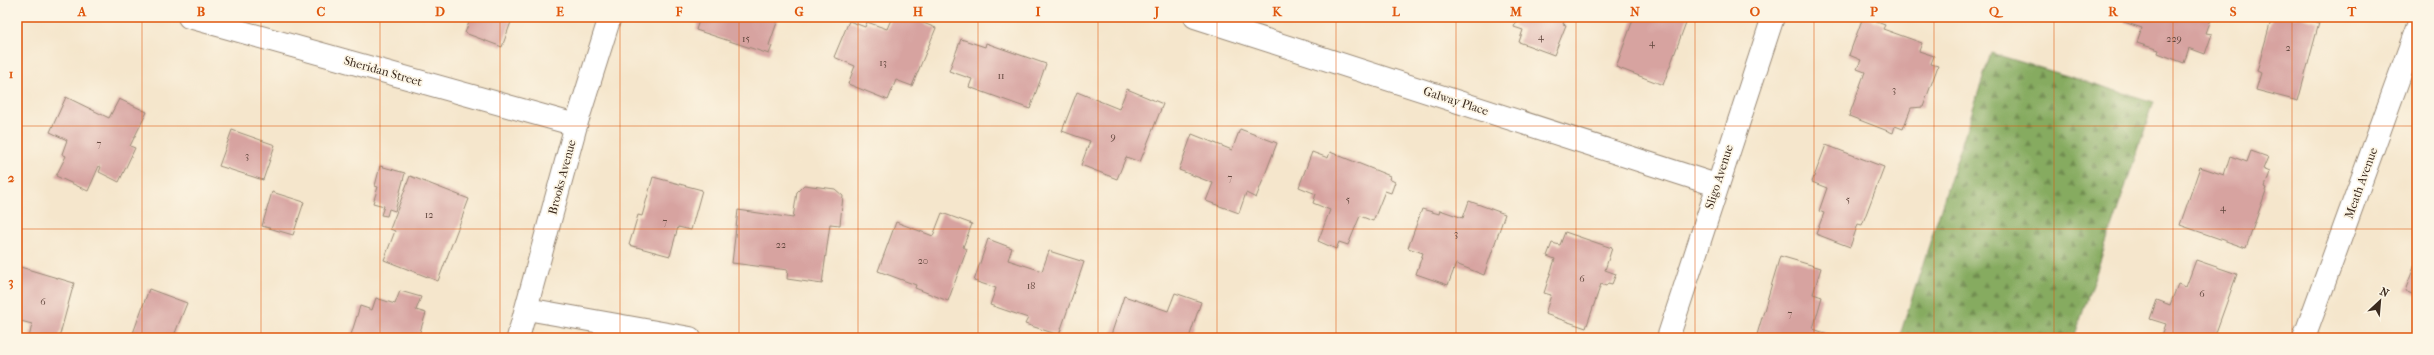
<svg xmlns="http://www.w3.org/2000/svg" width="2434" height="355" font-family="'IM FELL French Canon',serif">
	<defs>
		<pattern id="forest-firs" width="22" height="20" patternUnits="userSpaceOnUse"><rect width="22" height="20" fill="#86ab61"/><path d="M5 1l3.5 6h-7zM16 11l3.5 6h-7z" fill="#6f8b4f"/></pattern>
	</defs>
	<rect width="100%" height="100%" fill="#fcf5e5"/>
	<filter id="ink" filterUnits="userSpaceOnUse"><feTurbulence type="fractalNoise" baseFrequency=".025" numOctaves="2"/><feDisplacementMap in="SourceGraphic" scale="8" xChannelSelector="R" yChannelSelector="G"/><feConvolveMatrix kernelMatrix="1 2 1 2 8 2 1 2 1" color-interpolation-filters="sRGB"/></filter>
	<filter id="wash" filterUnits="userSpaceOnUse"><feTurbulence type="fractalNoise" baseFrequency=".012" numOctaves="4" result="noise"/><feDisplacementMap in="SourceGraphic" scale="16" xChannelSelector="R" yChannelSelector="G"/><feGaussianBlur stdDeviation="0.9" result="paint"/><feColorMatrix in="noise" values="0 0 0 0 0 0 0 0 0 0 0 0 0 0 0 0 0 1.4 0 .05"/><feComposite in="paint" operator="in"/></filter>
	<g filter="url(#wash)">
		<rect width="100%" height="100%" fill="#f5e6cc"/>
		<path fill="url(#forest-firs)" stroke="#606a40" d="M 1991,53 L 2154,102 L 2074,338 L 1899,338 Z"/>
		<g id="blocks">
			<g fill="#d7a3a0">
				<path d="M 471,17 L 507,17 L 506,20 L 511,22 L 502,47 L 465,33 Z"/>
				<path d="M 700,17 L 779,17 L 769,45 L 772,46 L 769,54 L 696,30 Z"/>
				<path d="M 892,17 L 908,17 L 936,28 L 912,86 L 896,80 L 888,100 L 848,84 L 855,66 L 834,57 L 849,21 L 865,27 L 867,22 L 887,29 Z"/>
				<path d="M 1518,17 L 1566,17 L 1563,24 L 1566,25 L 1554,55 L 1519,42 L 1523,30 L 1514,27 Z"/>
				<path d="M 1634,17 L 1688,17 L 1663,85 L 1616,67 Z"/>
				<path d="M 1863,17 L 1885,25 L 1883,29 L 1922,43 L 1919,51 L 1934,56 L 1931,64 L 1938,66 L 1923,107 L 1911,108 L 1903,129 L 1895,126 L 1893,133 L 1849,116 L 1865,72 L 1857,69 L 1861,60 L 1849,55 Z"/>
				<path d="M 2126,17 L 2212,17 L 2206,33 L 2212,34 L 2205,54 L 2189,48 L 2184,63 L 2158,53 L 2159,50 L 2137,43 L 2142,28 L 2124,22 Z"/>
				<path d="M 2272,17 L 2299,17 L 2319,23 L 2298,101 L 2256,90 L 2261,73 L 2257,71 Z"/>
				<path d="M 961,39 L 985,47 L 986,43 L 1046,64 L 1030,109 L 969,87 L 972,79 L 949,71 Z"/>
				<path d="M 1127,89 L 1163,104 L 1140,162 L 1126,157 L 1117,179 L 1081,165 L 1090,141 L 1062,131 L 1077,92 L 1119,109 Z"/>
				<path d="M 66,97 L 109,118 L 119,99 L 147,112 L 130,146 L 135,148 L 119,182 L 99,172 L 101,167 L 99,166 L 88,191 L 56,176 L 66,156 L 62,154 L 67,140 L 50,132 Z"/>
				<path d="M 1240,129 L 1277,143 L 1256,198 L 1246,193 L 1239,213 L 1206,201 L 1213,183 L 1179,170 L 1192,134 L 1232,150 Z"/>
				<path d="M 232,130 L 275,145 L 263,180 L 219,166 Z"/>
				<path d="M 1826,145 L 1884,167 L 1862,225 L 1858,224 L 1850,247 L 1816,234 L 1824,213 L 1819,211 L 1827,188 L 1812,182 Z"/>
				<path d="M 2251,151 L 2268,157 L 2263,169 L 2270,172 L 2265,187 L 2267,188 L 2246,248 L 2180,225 L 2200,167 L 2224,175 L 2230,156 L 2247,162 Z"/>
				<path d="M 1312,152 L 1328,158 L 1330,152 L 1390,176 L 1389,179 L 1395,182 L 1391,193 L 1385,191 L 1373,221 L 1360,216 L 1348,245 L 1339,242 L 1336,249 L 1318,241 L 1330,210 L 1313,203 L 1316,194 L 1299,187 Z"/>
				<path d="M 380,166 L 405,173 L 395,211 L 389,209 L 387,216 L 381,215 L 384,206 L 373,203 L 378,187 L 375,186 Z"/>
				<path d="M 410,176 L 469,199 L 438,281 L 384,260 L 395,231 L 390,229 Z"/>
				<path d="M 653,177 L 702,190 L 691,230 L 678,227 L 670,256 L 629,245 L 638,215 L 642,216 Z"/>
				<path d="M 804,185 L 835,189 L 843,196 L 840,225 L 830,224 L 822,284 L 787,279 L 788,270 L 732,263 L 738,210 L 793,218 L 797,192 Z"/>
				<path d="M 272,192 L 304,202 L 293,235 L 262,226 Z"/>
				<path d="M 1469,201 L 1505,214 L 1484,275 L 1456,264 L 1448,285 L 1416,274 L 1423,253 L 1408,248 L 1422,209 L 1439,214 L 1440,210 L 1463,218 Z"/>
				<path d="M 942,213 L 972,224 L 963,247 L 967,249 L 948,301 L 915,288 L 916,285 L 878,271 L 896,222 L 933,236 Z"/>
				<path d="M 1565,232 L 1612,248 L 1605,270 L 1616,274 L 1612,284 L 1608,283 L 1606,286 L 1601,284 L 1586,328 L 1545,314 L 1551,295 L 1544,293 L 1555,259 L 1547,256 L 1552,243 L 1560,245 Z"/>
				<path d="M 988,239 L 1012,248 L 1008,260 L 1042,271 L 1049,251 L 1084,262 L 1059,335 L 1025,324 L 1028,318 L 990,305 L 996,288 L 974,281 Z"/>
				<path d="M 1780,256 L 1821,268 L 1813,294 L 1822,297 L 1813,329 L 1834,336 L 1834,338 L 1756,338 Z"/>
				<path d="M 2417,259 L 2417,296 L 2405,291 Z"/>
				<path d="M 2196,260 L 2237,274 L 2214,338 L 2161,338 L 2166,324 L 2150,319 L 2157,300 L 2170,305 L 2178,284 L 2186,287 Z"/>
				<path d="M 17,266 L 74,283 L 59,338 L 29,338 L 32,324 L 17,320 Z"/>
				<path d="M 149,289 L 187,303 L 173,338 L 132,336 Z"/>
				<path d="M 400,291 L 421,297 L 416,310 L 426,313 L 418,338 L 350,338 L 360,306 L 372,310 L 376,298 L 395,304 Z"/>
				<path d="M 1175,293 L 1201,302 L 1189,338 L 1110,338 L 1124,296 L 1168,311 Z"/>
			</g>
		</g>
	</g>
	<g filter="url(#ink)">
		<use href="#blocks" fill-opacity="0" stroke="#988875" stroke-width="1"/>
		<g fill="none" stroke-linecap="round" stroke-linejoin="round">
			<g stroke="#988875" stroke-width="24">
				<g id="minor">
					<path d="M 189,17 L 576,125"/>
					<path d="M 1195,17 L 1716,185"/>
					<path d="M 527,309 L 690,338"/>
					<path d="M 518,338 L 576,125 L 610,17"/>
					<path d="M 1668,338 L 1773,17"/>
					<path d="M 2304,338 L 2417,28"/>
				</g>
			</g>
			<use href="#minor" stroke="#fff" stroke-width="22"/>
		</g>
	</g>
	<path fill="none" stroke="#df570d" stroke-width="1" stroke-opacity="0.55" d="M 142,17 L 142,338M 261,17 L 261,338M 380,17 L 380,338M 500,17 L 500,338M 620,17 L 620,338M 739,17 L 739,338M 858,17 L 858,338M 978,17 L 978,338M 1098,17 L 1098,338M 1217,17 L 1217,338M 1336,17 L 1336,338M 1456,17 L 1456,338M 1576,17 L 1576,338M 1695,17 L 1695,338M 1814,17 L 1814,338M 1934,17 L 1934,338M 2054,17 L 2054,338M 2173,17 L 2173,338M 2292,17 L 2292,338M 17,126 L 2417,126M 17,229 L 2417,229"/>
	<g text-anchor="middle" stroke-width="3.5" stroke-linejoin="round" paint-order="stroke">
		<g font-size="10" fill="#62483e">
			<text x="1541" y="40">4</text>
			<text x="746" y="42">15</text>
			<text x="2174" y="42">229</text>
			<text x="1652" y="46">4</text>
			<text x="2288" y="51">2</text>
			<text x="883" y="66">13</text>
			<text x="1001" y="79">11</text>
			<text x="1894" y="93">3</text>
			<text x="1113" y="140">9</text>
			<text x="99" y="147">7</text>
			<text x="247" y="159">3</text>
			<text x="1230" y="181">7</text>
			<text x="1348" y="203">5</text>
			<text x="1848" y="203">5</text>
			<text x="2223" y="211">4</text>
			<text x="429" y="218">12</text>
			<text x="665" y="225">7</text>
			<text x="1456" y="237">3</text>
			<text x="781" y="248">22</text>
			<text x="923" y="264">20</text>
			<text x="1582" y="282">6</text>
			<text x="1031" y="289">18</text>
			<text x="2202" y="297">6</text>
			<text x="43" y="305">6</text>
			<text x="1790" y="317">7</text>
		</g>
		<g font-size="12" fill="#3b2a1e" stroke="#fcf5e5">
			<text transform="translate(383 71) rotate(16)" y="4">Sheridan Street</text>
			<text transform="translate(1456 101) rotate(18)" y="4">Galway Place</text>
			<text transform="translate(562 177) rotate(-75)" y="4">Brooks Avenue</text>
			<text transform="translate(1719 177) rotate(-72)" y="4">Sligo Avenue</text>
			<text transform="translate(2361 183) rotate(-70)" y="4">Meath Avenue</text>
		</g>
	</g>
	<rect width="2434" height="355" fill="none" stroke="#fcf5e5" stroke-width="44"/>
	<g transform="translate(2380 301) rotate(26)" stroke="#fcf5e5" stroke-width="3" paint-order="stroke">
	<path d="M0-3L7 15L0 10L-7 15Z" fill="#3b2a1e"/>
	<text y="-6" font-size="11" font-weight="bold" text-anchor="middle" fill="#3b2a1e">N</text>
	</g>
	<rect x="22" y="22" width="2390" height="311" fill="none" stroke="#df570d" stroke-width="1.5"/>
	<g font-size="13" text-anchor="middle" font-weight="bold" fill="#df570d">
		<text x="82" y="16">A</text>
		<text x="201" y="16">B</text>
		<text x="321" y="16">C</text>
		<text x="440" y="16">D</text>
		<text x="560" y="16">E</text>
		<text x="679" y="16">F</text>
		<text x="799" y="16">G</text>
		<text x="918" y="16">H</text>
		<text x="1038" y="16">I</text>
		<text x="1157" y="16">J</text>
		<text x="1277" y="16">K</text>
		<text x="1396" y="16">L</text>
		<text x="1516" y="16">M</text>
		<text x="1635" y="16">N</text>
		<text x="1755" y="16">O</text>
		<text x="1874" y="16">P</text>
		<text x="1994" y="16">Q</text>
		<text x="2113" y="16">R</text>
		<text x="2233" y="16">S</text>
		<text x="2352" y="16">T</text>
		<text x="11" y="78">1</text>
		<text x="11" y="182">2</text>
		<text x="11" y="286">3</text>
	</g>
</svg>
